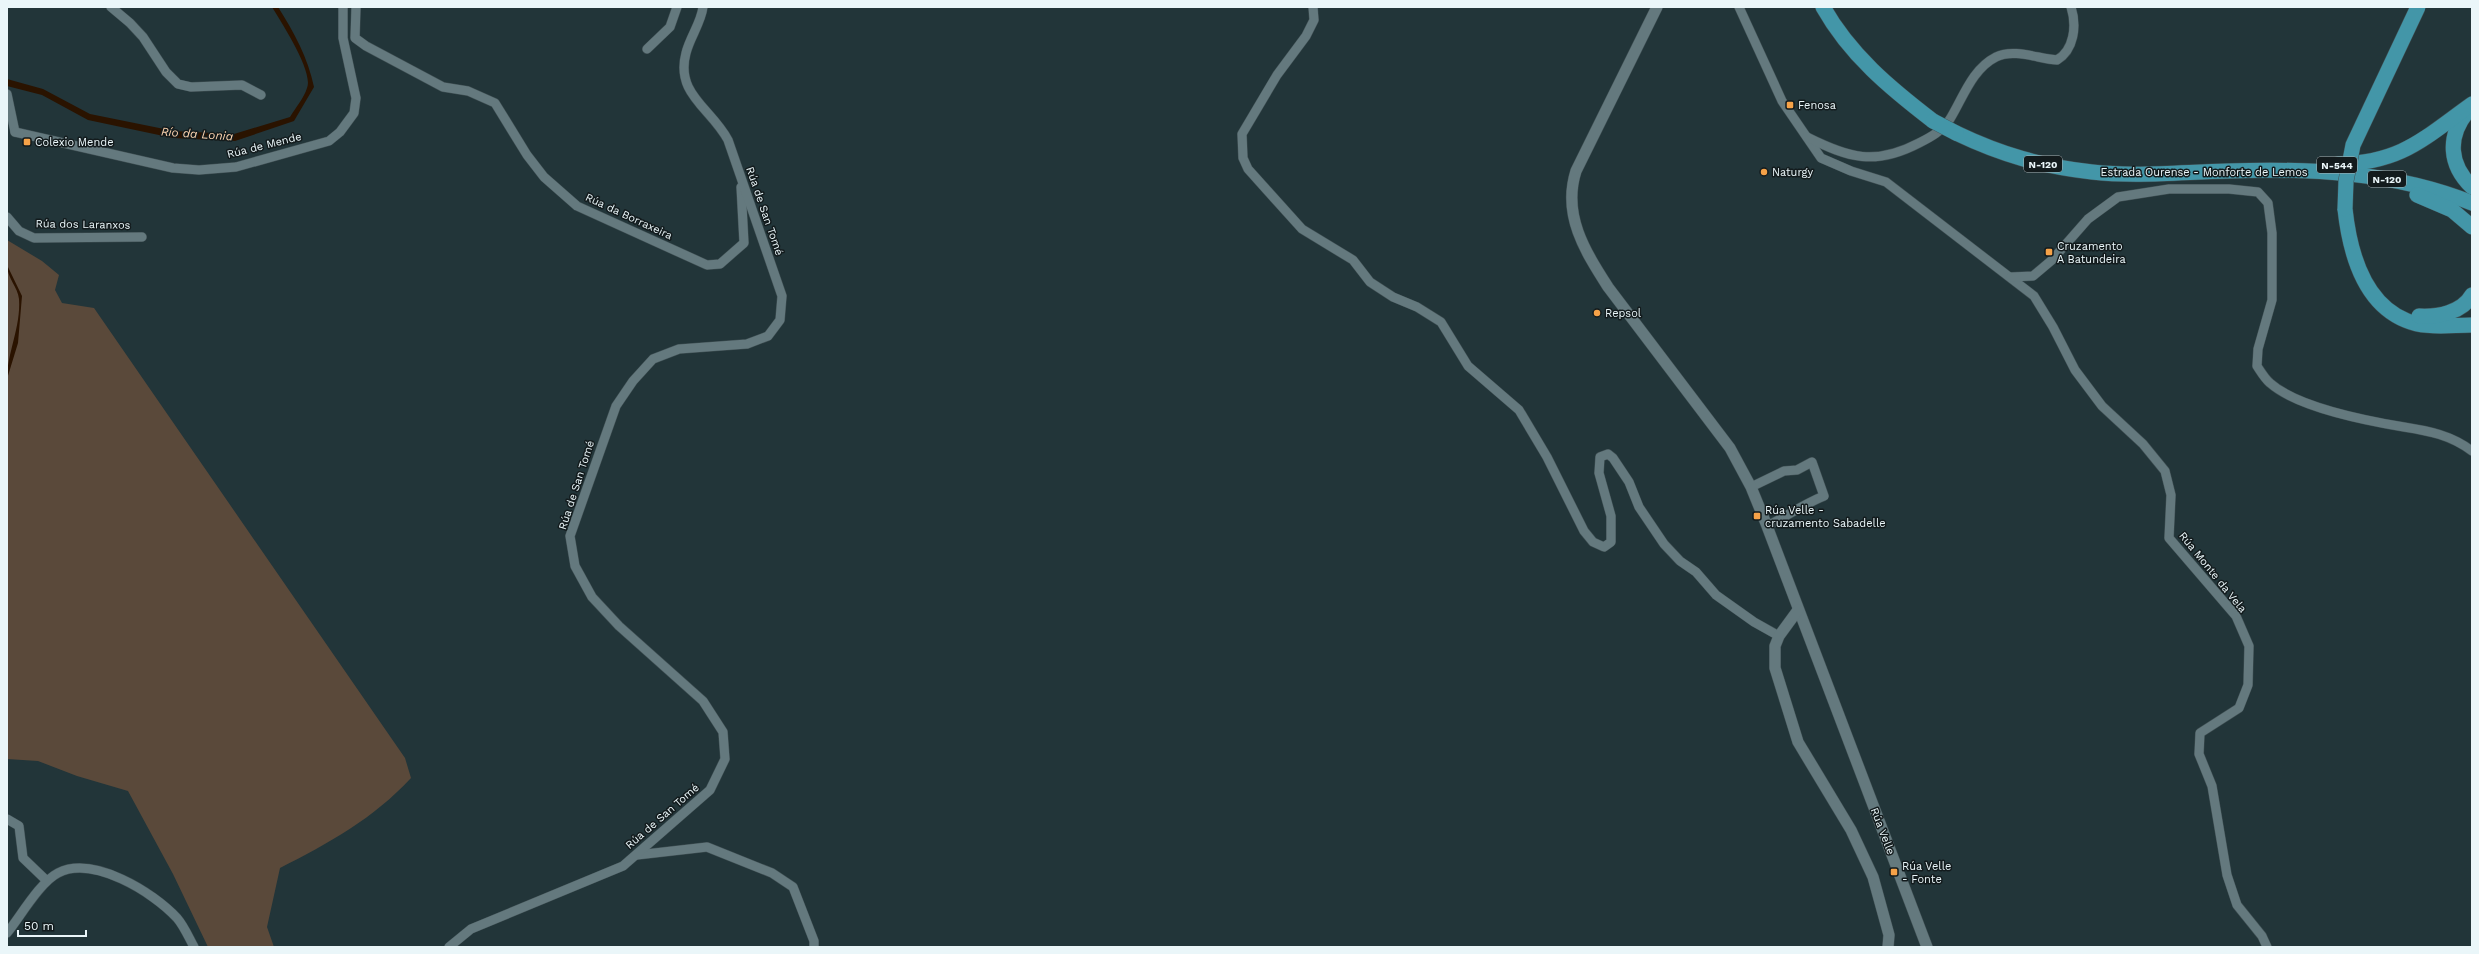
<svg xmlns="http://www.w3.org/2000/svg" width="2479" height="954" font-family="'Work Sans',sans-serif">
	<rect width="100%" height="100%" fill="#223539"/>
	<path fill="#5a493a" d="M 7,240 L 42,261 L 59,275 L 55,290 L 62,303 L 94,308 L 405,758 L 411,778 C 373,819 329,843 280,868 L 267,927 L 274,947 L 208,947 L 173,874 L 128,791 L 77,776 L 38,761 L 7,759 Z"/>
	<g fill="#2a1300">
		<path d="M 272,7 L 278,7 C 294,32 308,58 314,87 L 294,121 L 235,141 L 173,138 L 88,120 L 42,95 L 7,86 L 7,79 L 43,89 L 90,114 L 174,131 L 234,134 L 290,117 C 296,107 304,98 307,88 C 314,72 281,22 272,7 Z"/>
		<path d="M 7,265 L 22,296 L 18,343 L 7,379 C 7,353 21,327 19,299 C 18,287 7,278 7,265 Z"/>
	</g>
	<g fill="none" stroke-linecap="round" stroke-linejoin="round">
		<g stroke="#405054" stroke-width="10">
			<g id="minor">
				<path d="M 111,7 L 130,23 L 143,37 L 166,72 L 178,84 L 191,87 L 242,85 L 261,95"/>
				<path d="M 356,7 L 355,38 L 366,46 L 443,87 L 468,91 L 495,103 L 527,155 L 544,177 L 577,206 L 707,265 L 720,264 L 744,243 L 741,187"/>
				<path d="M 1313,7 L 1314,20 L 1306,36 L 1277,75 L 1242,134 L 1243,158 L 1248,169 L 1302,229 L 1353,260 L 1370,282 L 1393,297 L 1417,307 L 1441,322 L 1468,366 L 1519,410 L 1547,457 L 1584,531 L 1593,542 L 1604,547 L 1611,542 L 1611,516 L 1599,473 L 1600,457 L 1608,454 L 1613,458 L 1629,482 L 1639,507 L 1664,544 L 1680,561 L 1696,572 L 1716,595 L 1754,622 L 1779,636"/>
				<path d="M 1739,7 L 1782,101 L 1821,158 L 1851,171 L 1886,182 L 2034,296 L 2053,327 L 2075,370 L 2102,406 L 2143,444 L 2165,471 L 2171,495 L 2169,538 L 2236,616 L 2249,646 L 2248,685 L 2239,708 L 2200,733 L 2199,754 L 2212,786 L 2227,875 L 2237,905 L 2262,936 L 2267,947"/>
				<path d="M 647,49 L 670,27 L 677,7"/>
				<path d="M 7,94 L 15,132"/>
				<path d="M 15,132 L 173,168 L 199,170 L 236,167 L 329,141 L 340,132 L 354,113 L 356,98 L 343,38 L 343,7"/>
				<path d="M 1807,137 C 1849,158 1875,166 1919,143 C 1931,137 1942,131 1950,119 C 1963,98 1972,69 1996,57 C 2014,48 2039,59 2057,60 C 2074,50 2077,26 2071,7"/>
				<path d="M 7,217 L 19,231 L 34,238 L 142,237"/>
				<path d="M 2011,277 L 2033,276 L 2052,260 L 2088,219 L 2118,197 L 2169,189 L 2229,189 L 2258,192 L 2268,203 L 2272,233 L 2272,300 L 2258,349 L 2257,366 C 2261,372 2265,379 2270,383 C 2297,407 2368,421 2404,427 C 2429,431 2451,435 2472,451"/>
				<path d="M 1751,487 L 1784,471 L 1797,470 L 1812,462 L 1824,496 C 1804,504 1787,516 1767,526"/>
				<path d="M 7,819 L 19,826 L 23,858 L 47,881"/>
				<path d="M 637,855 L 707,847 L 772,873 L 793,887 L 814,941 L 814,947"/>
				<path d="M 7,933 C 20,917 40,882 58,873 C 93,855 153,892 177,918 C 184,926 189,938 194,947"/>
				<path d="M 449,947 L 471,929 L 623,866 L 710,790 L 725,759 L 723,732 L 703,701 L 619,626 L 592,597 L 575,566 L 570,536 L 616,406 L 633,381 L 653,359 L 679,349 L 747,344 L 768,336 L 780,320 L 782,296 L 728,140 C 711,108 675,94 686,53 C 690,37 701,23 703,7"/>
			</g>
		</g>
		<g stroke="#405054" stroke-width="12">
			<g id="tertiary">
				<path d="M 1657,7 L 1576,171 C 1562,215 1585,251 1608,287 L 1730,448 L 1751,487 L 1767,526 L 1927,947"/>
				<path d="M 1798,610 L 1779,636 L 1775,646 L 1775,668 L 1798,742 L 1851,830 L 1873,877 L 1889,935 L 1888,947"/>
			</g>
		</g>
		<g stroke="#405054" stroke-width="16">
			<g id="trunk">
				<path d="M 1823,7 C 1850,55 1890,88 1933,121"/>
				<path d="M 2467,112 C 2447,137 2449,165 2472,187"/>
				<path d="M 1956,133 C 2002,155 2041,166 2092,172 C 2136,177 2183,172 2228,171 C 2310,168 2395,172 2472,203"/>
				<path d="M 2338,164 C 2401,163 2423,139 2472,104"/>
				<path d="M 2417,195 L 2452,210 L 2472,227"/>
				<path d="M 2345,209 C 2350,255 2365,311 2417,324 C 2435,328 2454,325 2472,325"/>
				<path d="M 2419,316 C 2437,317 2462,313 2472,295"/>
			</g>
		</g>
		<use href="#minor" stroke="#64797e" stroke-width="9"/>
		<use href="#tertiary" stroke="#64797e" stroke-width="11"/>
		<use href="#trunk" stroke="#4396a8" stroke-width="15"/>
		<g stroke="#405054" stroke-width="16" stroke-linecap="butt">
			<g id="trunk-bridge">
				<path d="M 1933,121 L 1956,133"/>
				<path d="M 2345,209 L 2346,181 L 2353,145 L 2418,7"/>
			</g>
		</g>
		<use href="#trunk-bridge" stroke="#4396a8" stroke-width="15"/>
	</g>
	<g fill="#f6a248" stroke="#131b1d" stroke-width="1.5">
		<rect x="1786" y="101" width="8" height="8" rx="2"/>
		<rect x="23" y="138" width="8" height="8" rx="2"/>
		<circle cx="1764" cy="172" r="4"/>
		<rect x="2045" y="248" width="8" height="8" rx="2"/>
		<circle cx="1597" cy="313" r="4"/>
		<rect x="1753" y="512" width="8" height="8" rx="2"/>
		<rect x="1890" y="868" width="8" height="8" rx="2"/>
	</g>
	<g text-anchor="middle" stroke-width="3" stroke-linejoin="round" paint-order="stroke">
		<g fill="#131b1d" stroke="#aab4b7" stroke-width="1">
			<rect x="2024" y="156" width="38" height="16" rx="3"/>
			<rect x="2317" y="157" width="40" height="16" rx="3"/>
			<rect x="2368" y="171" width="38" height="16" rx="3"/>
		</g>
		<g font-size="10" font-weight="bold" fill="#eaf6f9">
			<text x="2043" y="168">N-120</text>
			<text x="2337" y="169">N-544</text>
			<text x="2387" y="183">N-120</text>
		</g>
		<g font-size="11" fill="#eaf6f9" stroke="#131b1d" text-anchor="start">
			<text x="1798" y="109">Fenosa</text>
			<text x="35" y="146">Colexio Mende</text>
			<text x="1772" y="176">Naturgy</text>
			<text x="2057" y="250">Cruzamento<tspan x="2057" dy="13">A Batundeira</tspan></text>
			<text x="1605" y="317">Repsol</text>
			<text x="1765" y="514">Rúa Velle -<tspan x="1765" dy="13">cruzamento Sabadelle</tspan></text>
			<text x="1902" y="870">Rúa Velle<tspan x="1902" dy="13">- Fonte</tspan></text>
		</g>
		<g font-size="11" fill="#eaf6f9" stroke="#131b1d">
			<text transform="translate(264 145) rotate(-14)" y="4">Rúa de Mende</text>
			<text x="2204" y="176">Estrada Ourense - Monforte de Lemos</text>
			<text transform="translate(765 211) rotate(71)" y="4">Rúa de San Tomé</text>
			<text transform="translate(629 216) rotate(25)" y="4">Rúa da Borraxeira</text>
			<text transform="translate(83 224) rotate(1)" y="4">Rúa dos Laranxos</text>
			<text transform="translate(576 485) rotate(-72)" y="4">Rúa de San Tomé</text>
			<text transform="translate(2213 572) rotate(51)" y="4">Rúa Monte da Vela</text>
			<text transform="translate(662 816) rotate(-41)" y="4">Rúa de San Tomé</text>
			<text transform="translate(1883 831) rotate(69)" y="4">Rúa Velle</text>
		</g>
		<g font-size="12" font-style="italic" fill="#fdd4af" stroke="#131b1d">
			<text transform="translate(197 134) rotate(4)" y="4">Río da Lonia</text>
		</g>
	</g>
	<rect width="2479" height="954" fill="none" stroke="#eaf6f9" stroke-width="16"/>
	<path d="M18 930v6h68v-6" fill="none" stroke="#eaf6f9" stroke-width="2"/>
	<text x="24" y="930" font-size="12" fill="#eaf6f9" stroke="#131b1d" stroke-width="3" paint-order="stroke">50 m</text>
</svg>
